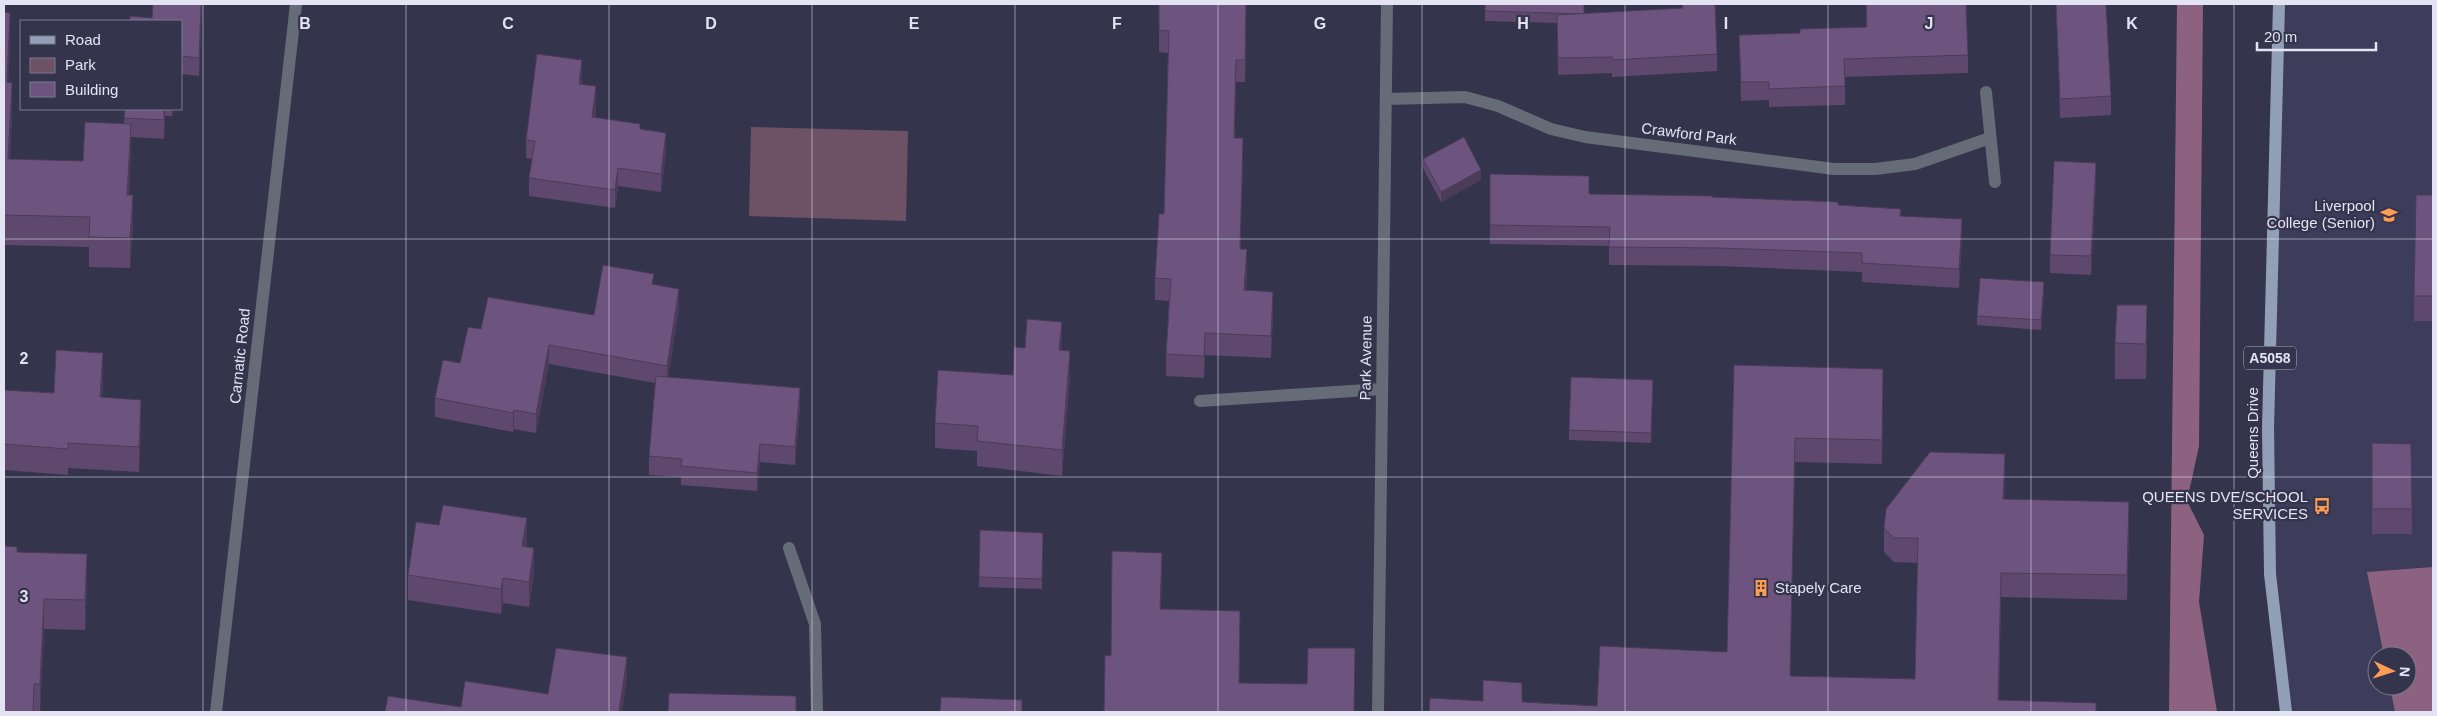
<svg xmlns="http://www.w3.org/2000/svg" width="2437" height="716" font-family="Arial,sans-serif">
	<rect width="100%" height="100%" fill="#34344c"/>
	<path fill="#3d3d5b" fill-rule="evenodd" d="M 2279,4 L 2433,4 L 2433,712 L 2286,712 L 2270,574 ZM 2377,656 L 2407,656 L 2407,686 L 2377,686 Z"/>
	<path fill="#6d5165" d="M 751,127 L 908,131 L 906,221 L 749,216 Z"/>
	<g fill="#8d6281">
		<path d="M 2177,4 L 2203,4 L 2199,446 L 2187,501 L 2204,535 L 2199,602 L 2217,712 L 2169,712 Z"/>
		<path d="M 2433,567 L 2433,712 L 2395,712 L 2390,686 L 2407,686 L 2407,656 L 2384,656 L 2367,572 Z"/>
	</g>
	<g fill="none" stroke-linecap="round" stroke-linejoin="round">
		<g stroke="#656c77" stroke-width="12">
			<path d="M 1986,92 L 1995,182"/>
			<path d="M 1386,99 L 1465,97 L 1498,106 L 1551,129 L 1585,137 L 1834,169 L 1875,169 L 1915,164 L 1990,138"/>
			<path d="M 1200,401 L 1382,389"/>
			<path d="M 789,548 L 815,624 L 817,712"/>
			<path d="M 216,712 L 296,4"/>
			<path d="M 1378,712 L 1387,4"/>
		</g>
		<path stroke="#91a0b6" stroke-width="12" d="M 2279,4 L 2268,428 L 2270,574 L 2286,712"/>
	</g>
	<g fill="#5e486d">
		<path d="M 153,4 L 202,4 L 199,76 L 181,74 L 181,21 L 152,18 Z"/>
		<path d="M 1485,4 L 1584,14 L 1682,8 L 1682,4 L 1715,4 L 1717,54 L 1717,71 L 1612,77 L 1612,73 L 1558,75 L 1557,23 L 1485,21 Z"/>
		<path d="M 1866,4 L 1968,55 L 1968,73 L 1845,77 L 1845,105 L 1769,107 L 1769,100 L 1741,101 L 1739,35 L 1800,33 L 1866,27 Z"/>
		<path d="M 2056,4 L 2111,96 L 2111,115 L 2060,118 Z"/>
		<path d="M 4,12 L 10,43 L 8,83 L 12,113 L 10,159 L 83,161 L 124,124 L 125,109 L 173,109 L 172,116 L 165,116 L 164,139 L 131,137 L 129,195 L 133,225 L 130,268 L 89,267 L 89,247 L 4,245 Z"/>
		<path d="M 1246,26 L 1245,82 L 1236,82 L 1235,120 L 1235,138 L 1243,160 L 1240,249 L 1247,271 L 1246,290 L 1273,314 L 1271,358 L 1205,355 L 1204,378 L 1166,376 L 1166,354 L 1169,301 L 1155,300 L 1155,278 L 1164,214 L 1168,53 L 1159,52 L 1159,30 Z"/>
		<path d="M 582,78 L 582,84 L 596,103 L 595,118 L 640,129 L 666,151 L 661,192 L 618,186 L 615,208 L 529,196 L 529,178 L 532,159 L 526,158 L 526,140 Z"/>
		<path d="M 1423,159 L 1481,180 L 1441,202 L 1423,168 Z"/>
		<path d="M 1490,174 L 1589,194 L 1712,197 L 1838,205 L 1901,216 L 1962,238 L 1959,288 L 1862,282 L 1862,272 L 1719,266 L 1609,265 L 1609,246 L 1490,244 Z"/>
		<path d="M 2096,181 L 2091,275 L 2050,273 L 2050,255 Z"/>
		<path d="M 2433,195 L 2433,321 L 2414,321 L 2414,296 Z"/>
		<path d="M 654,284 L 679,308 L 668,377 L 800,407 L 795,465 L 760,462 L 757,491 L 681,485 L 681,477 L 649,475 L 649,456 L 655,383 L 549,364 L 536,433 L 514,429 L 513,432 L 435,417 L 435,398 L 460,363 L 481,329 L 594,315 Z"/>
		<path d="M 2044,292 L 2041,330 L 1977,325 L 1977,316 Z"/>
		<path d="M 2147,341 L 2146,379 L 2115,379 L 2115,343 Z"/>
		<path d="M 1025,348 L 1061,350 L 1070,376 L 1062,476 L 977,466 L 977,451 L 935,448 L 935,423 L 1013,375 Z"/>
		<path d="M 1734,365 L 1883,393 L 1882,464 L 1795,462 L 1790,676 L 1915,679 L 1918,563 L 1894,562 L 1884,552 L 1884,528 L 2005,478 L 2004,499 L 2129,526 L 2127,600 L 2001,597 L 1999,700 L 1429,712 L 1483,701 L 1522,702 L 1597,706 L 1727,652 Z"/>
		<path d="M 103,378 L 102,398 L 141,426 L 139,472 L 68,468 L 68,475 L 4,470 L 4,390 L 54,393 Z"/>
		<path d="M 1653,380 L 1651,443 L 1569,440 L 1569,430 Z"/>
		<path d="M 2372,443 L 2411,444 L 2412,534 L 2372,534 Z"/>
		<path d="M 980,530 L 1043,533 L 1042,589 L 979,587 Z"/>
		<path d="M 527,544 L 527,546 L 534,573 L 529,607 L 503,603 L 501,614 L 408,600 L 408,575 Z"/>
		<path d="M 17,552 L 87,584 L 85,630 L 44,629 L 40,712 L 4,712 Z"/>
	</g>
	<g fill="#4c3b59">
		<path d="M 201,4 L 202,4 L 199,76 L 199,58 Z"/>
		<path d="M 1246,4 L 1246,26 L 1245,82 L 1245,60 Z"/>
		<path d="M 10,13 L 10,43 L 7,112 L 7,82 Z"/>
		<path d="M 582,60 L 582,78 L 579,101 L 579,84 Z"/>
		<path d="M 1236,60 L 1236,82 L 1235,120 L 1235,98 Z"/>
		<path d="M 12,83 L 12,113 L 8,189 L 8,159 Z"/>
		<path d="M 596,86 L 596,103 L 592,135 L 592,117 Z"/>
		<path d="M 164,109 L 165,109 L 164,139 Z"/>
		<path d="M 131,124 L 131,154 L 127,225 L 127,195 Z"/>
		<path d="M 666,133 L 666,151 L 661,192 L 661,174 Z"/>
		<path d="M 1243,138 L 1243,160 L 1240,271 L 1240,249 Z"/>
		<path d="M 2096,163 L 2096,181 L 2091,275 L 2091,256 Z"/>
		<path d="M 618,168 L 618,186 L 615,208 L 615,190 Z"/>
		<path d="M 1481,170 L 1481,180 L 1441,202 L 1441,192 Z"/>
		<path d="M 133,195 L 133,225 L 130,268 L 130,238 Z"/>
		<path d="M 1962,219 L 1962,238 L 1959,288 L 1959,269 Z"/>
		<path d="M 1247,249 L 1247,271 L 1244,312 L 1244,290 Z"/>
		<path d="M 2044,282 L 2044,292 L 2041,330 L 2041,320 Z"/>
		<path d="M 679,289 L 679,308 L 667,385 L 667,366 Z"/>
		<path d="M 1273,292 L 1273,314 L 1271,358 L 1271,336 Z"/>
		<path d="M 2147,305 L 2147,341 L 2146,379 L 2146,344 Z"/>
		<path d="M 1062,322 L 1062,347 L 1059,375 L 1059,350 Z"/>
		<path d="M 1205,333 L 1205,355 L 1204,378 L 1204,356 Z"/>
		<path d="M 549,345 L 549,364 L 536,433 L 536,414 Z"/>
		<path d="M 1070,351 L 1070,376 L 1062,476 L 1062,450 Z"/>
		<path d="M 103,353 L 103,378 L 100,423 L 100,397 Z"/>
		<path d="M 1883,369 L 1883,393 L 1882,464 L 1882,440 Z"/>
		<path d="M 800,388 L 800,407 L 795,465 L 795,447 Z"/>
		<path d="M 141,400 L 141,426 L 139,472 L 139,447 Z"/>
		<path d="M 514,410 L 514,429 L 513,432 L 513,413 Z"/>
		<path d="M 1795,438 L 1795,462 L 1790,700 L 1790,676 Z"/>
		<path d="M 760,444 L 760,462 L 757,491 L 757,473 Z"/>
		<path d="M 2005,454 L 2005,478 L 2003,524 L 2003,499 Z"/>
		<path d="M 2129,502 L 2129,526 L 2127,600 L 2127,575 Z"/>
		<path d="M 527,518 L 527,544 L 522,571 L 522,546 Z"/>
		<path d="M 534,548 L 534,573 L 529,607 L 529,582 Z"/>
		<path d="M 1162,553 L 1162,578 L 1160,635 L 1160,609 Z"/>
		<path d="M 87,554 L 87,584 L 85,630 L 85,600 Z"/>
		<path d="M 2001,573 L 2001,597 L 1998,712 Z"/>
		<path d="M 503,578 L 503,603 L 501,614 L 501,589 Z"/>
		<path d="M 44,599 L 44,629 L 40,712 L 40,684 Z"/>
		<path d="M 1240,611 L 1240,636 L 1239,708 L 1239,683 Z"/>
		<path d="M 627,657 L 627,680 L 622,712 L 619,712 Z"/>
	</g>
	<g fill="#6d547f" stroke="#4c3b59">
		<path d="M 153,4 L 201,4 L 199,58 L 181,56 L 181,21 L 130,21 L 130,16 L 152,18 Z"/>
		<path d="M 1159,4 L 1246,4 L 1245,60 L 1236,60 L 1235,98 L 1234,138 L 1243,138 L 1240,249 L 1247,249 L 1244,290 L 1273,292 L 1271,336 L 1205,333 L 1204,356 L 1166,354 L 1171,279 L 1155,278 L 1159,214 L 1164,214 L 1169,31 L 1159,30 Z"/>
		<path d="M 1485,4 L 1584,4 L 1584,14 L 1485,11 Z"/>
		<path d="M 1682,4 L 1715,4 L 1717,54 L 1612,60 L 1612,57 L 1558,58 L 1557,15 L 1683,8 Z"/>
		<path d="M 1866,4 L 1966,4 L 1968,55 L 1844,59 L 1845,86 L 1769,89 L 1769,82 L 1741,82 L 1739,35 L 1800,33 L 1800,29 L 1867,27 Z"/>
		<path d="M 2056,4 L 2106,4 L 2111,96 L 2060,99 Z"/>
		<path d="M 4,12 L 10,13 L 7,82 L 12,83 L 8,159 L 83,161 L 85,122 L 131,124 L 127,195 L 133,195 L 130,238 L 89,237 L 90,217 L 4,215 Z"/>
		<path d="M 537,54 L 582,60 L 579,84 L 596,86 L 592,117 L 640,124 L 640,129 L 666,133 L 661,174 L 618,168 L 615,190 L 529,178 L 535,141 L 526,140 Z"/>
		<path d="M 125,109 L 164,109 L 164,120 L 124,118 Z"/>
		<path d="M 1464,137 L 1481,170 L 1441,192 L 1423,159 Z"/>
		<path d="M 2054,161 L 2096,163 L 2091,256 L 2050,255 Z"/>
		<path d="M 1490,174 L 1589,176 L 1589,194 L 1712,196 L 1712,197 L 1838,202 L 1838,205 L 1901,209 L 1900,216 L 1962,219 L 1959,269 L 1862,263 L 1862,253 L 1719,248 L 1609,247 L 1610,227 L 1490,225 Z"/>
		<path d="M 2416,195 L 2433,195 L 2433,296 L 2414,296 Z"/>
		<path d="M 603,265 L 654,274 L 652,284 L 679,289 L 667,366 L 549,345 L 536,414 L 514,410 L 513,413 L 435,398 L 443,360 L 460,363 L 468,327 L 481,329 L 488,297 L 594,315 Z"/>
		<path d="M 1980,278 L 2044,282 L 2041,320 L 1977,316 Z"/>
		<path d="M 2117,305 L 2147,305 L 2146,344 L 2115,343 Z"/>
		<path d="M 1027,319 L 1062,322 L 1059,350 L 1070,351 L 1062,450 L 977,441 L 978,426 L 935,423 L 938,370 L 1013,375 L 1014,347 L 1025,348 Z"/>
		<path d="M 56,350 L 103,353 L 100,397 L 141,400 L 139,447 L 68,443 L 68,449 L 4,444 L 4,390 L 54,393 Z"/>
		<path d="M 1734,365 L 1883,369 L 1882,440 L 1795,438 L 1790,676 L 1915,679 L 1918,538 L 1894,538 L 1884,528 L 1886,509 L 1930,452 L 2005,454 L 2003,499 L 2129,502 L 2127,575 L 2001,573 L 1998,700 L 2096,703 L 2096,712 L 1429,712 L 1430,698 L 1483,701 L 1483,680 L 1522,683 L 1522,702 L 1597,706 L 1600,646 L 1727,652 Z"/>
		<path d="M 656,376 L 800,388 L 795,447 L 760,444 L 757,473 L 681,466 L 682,459 L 649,456 Z"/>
		<path d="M 1571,377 L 1653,380 L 1651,433 L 1569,430 Z"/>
		<path d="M 2372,443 L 2411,444 L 2412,509 L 2372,509 Z"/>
		<path d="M 443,505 L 527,518 L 522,546 L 534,548 L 529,582 L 503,578 L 501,589 L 408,575 L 416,522 L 439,525 Z"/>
		<path d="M 980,530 L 1043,533 L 1042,579 L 979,577 Z"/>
		<path d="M 4,546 L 17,547 L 17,552 L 87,554 L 85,600 L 44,599 L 40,684 L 34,684 L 33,712 L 4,712 Z"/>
		<path d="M 1112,551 L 1162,553 L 1160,609 L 1240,611 L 1239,683 L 1307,684 L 1308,648 L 1355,648 L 1354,712 L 1104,712 L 1105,655 L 1111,656 Z"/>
		<path d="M 556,648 L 627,657 L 619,712 L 385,712 L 388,696 L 461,707 L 465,681 L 548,694 Z"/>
		<path d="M 669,693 L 796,696 L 796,712 L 668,712 Z"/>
		<path d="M 941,697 L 1022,700 L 1022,712 L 940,712 Z"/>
	</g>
	<path fill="none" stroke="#e3e3f3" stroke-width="1" stroke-opacity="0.55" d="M 203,4 L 203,712M 406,4 L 406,712M 609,4 L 609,712M 812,4 L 812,712M 1015,4 L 1015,712M 1218,4 L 1218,712M 1422,4 L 1422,712M 1625,4 L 1625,712M 1828,4 L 1828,712M 2031,4 L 2031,712M 2234,4 L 2234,712M 4,239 L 2433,239M 4,477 L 2433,477"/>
	<defs>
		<g id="school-bare" transform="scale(1.35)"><path d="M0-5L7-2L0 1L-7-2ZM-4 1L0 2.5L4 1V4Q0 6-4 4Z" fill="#fc9d53" stroke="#34344c" stroke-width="2.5" paint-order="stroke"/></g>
		<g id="bus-bare" transform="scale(1.35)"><path d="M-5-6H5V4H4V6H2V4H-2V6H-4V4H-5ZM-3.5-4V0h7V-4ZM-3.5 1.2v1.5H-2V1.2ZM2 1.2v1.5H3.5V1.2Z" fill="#fc9d53" stroke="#34344c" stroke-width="2.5" paint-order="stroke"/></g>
		<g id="building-bare" transform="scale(1.35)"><path d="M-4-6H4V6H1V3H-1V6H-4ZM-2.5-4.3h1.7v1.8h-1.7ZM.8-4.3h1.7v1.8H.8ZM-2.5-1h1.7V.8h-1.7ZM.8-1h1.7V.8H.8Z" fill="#fc9d53" stroke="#34344c" stroke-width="2.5" paint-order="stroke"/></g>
	</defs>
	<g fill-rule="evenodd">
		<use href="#school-bare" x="2389" y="215"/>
		<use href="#bus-bare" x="2322" y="506"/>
		<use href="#building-bare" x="1761" y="588"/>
	</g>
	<g text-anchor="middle" stroke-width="4.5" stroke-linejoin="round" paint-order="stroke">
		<rect fill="#34344c" stroke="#aeaec1" stroke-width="1" x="2244" y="346.5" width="52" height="23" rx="4"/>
		<g font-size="14" font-weight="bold" fill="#e3e3f3">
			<text x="2270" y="363">A5058</text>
		</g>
		<g font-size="15" fill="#e3e3f3" stroke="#34344c">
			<text transform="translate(1689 134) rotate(7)" y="5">Crawford Park</text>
			<text transform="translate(240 356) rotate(-84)" y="5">Carnatic Road</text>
			<text transform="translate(1366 358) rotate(-89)" y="5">Park Avenue</text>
			<text transform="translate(2253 433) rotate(-90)" y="5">Queens Drive</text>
		</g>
		<g font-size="15" fill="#e3e3f3" stroke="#34344c" text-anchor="end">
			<text x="2375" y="211">Liverpool<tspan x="2375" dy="17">College (Senior)</tspan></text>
			<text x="2308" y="502">QUEENS DVE/SCHOOL<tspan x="2308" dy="17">SERVICES</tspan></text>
			<text x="1775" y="593" text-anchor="start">Stapely Care</text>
		</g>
	</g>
	<g font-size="16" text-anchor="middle" font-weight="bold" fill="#e3e3f3" stroke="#34344c" stroke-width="4.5" stroke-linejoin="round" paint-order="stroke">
		<text x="305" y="29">B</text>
		<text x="508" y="29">C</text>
		<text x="711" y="29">D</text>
		<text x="914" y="29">E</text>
		<text x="1117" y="29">F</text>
		<text x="1320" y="29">G</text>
		<text x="1523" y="29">H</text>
		<text x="1726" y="29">I</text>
		<text x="1929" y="29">J</text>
		<text x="2132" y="29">K</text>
		<text x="24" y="364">2</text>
		<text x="24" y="602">3</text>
	</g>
	<rect width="2437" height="716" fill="none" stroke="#e3e3f3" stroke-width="10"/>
	<rect x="20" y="20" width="162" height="90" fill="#34344c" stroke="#7a7a8f"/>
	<rect x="30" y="36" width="25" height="8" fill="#91a0b6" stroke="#7a7a8f"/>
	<text x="65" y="45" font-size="15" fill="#e3e3f3">Road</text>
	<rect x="30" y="58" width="25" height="15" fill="#6d5165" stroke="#7a7a8f"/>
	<text x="65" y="70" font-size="15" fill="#e3e3f3">Park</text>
	<rect x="30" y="82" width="25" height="15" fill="#6d547f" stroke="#7a7a8f"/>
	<text x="65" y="95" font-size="15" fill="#e3e3f3">Building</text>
	<g transform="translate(2392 671) rotate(94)"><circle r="24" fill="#34344c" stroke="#7a7a8f"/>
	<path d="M0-4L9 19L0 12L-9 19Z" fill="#fc9d53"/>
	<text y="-8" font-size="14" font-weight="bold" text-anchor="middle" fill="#e3e3f3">N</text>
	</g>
	<path d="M2257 42v8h119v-8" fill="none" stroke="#e3e3f3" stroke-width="2.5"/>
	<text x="2264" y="42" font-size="15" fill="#e3e3f3" stroke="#34344c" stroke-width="4" paint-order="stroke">20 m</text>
</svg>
